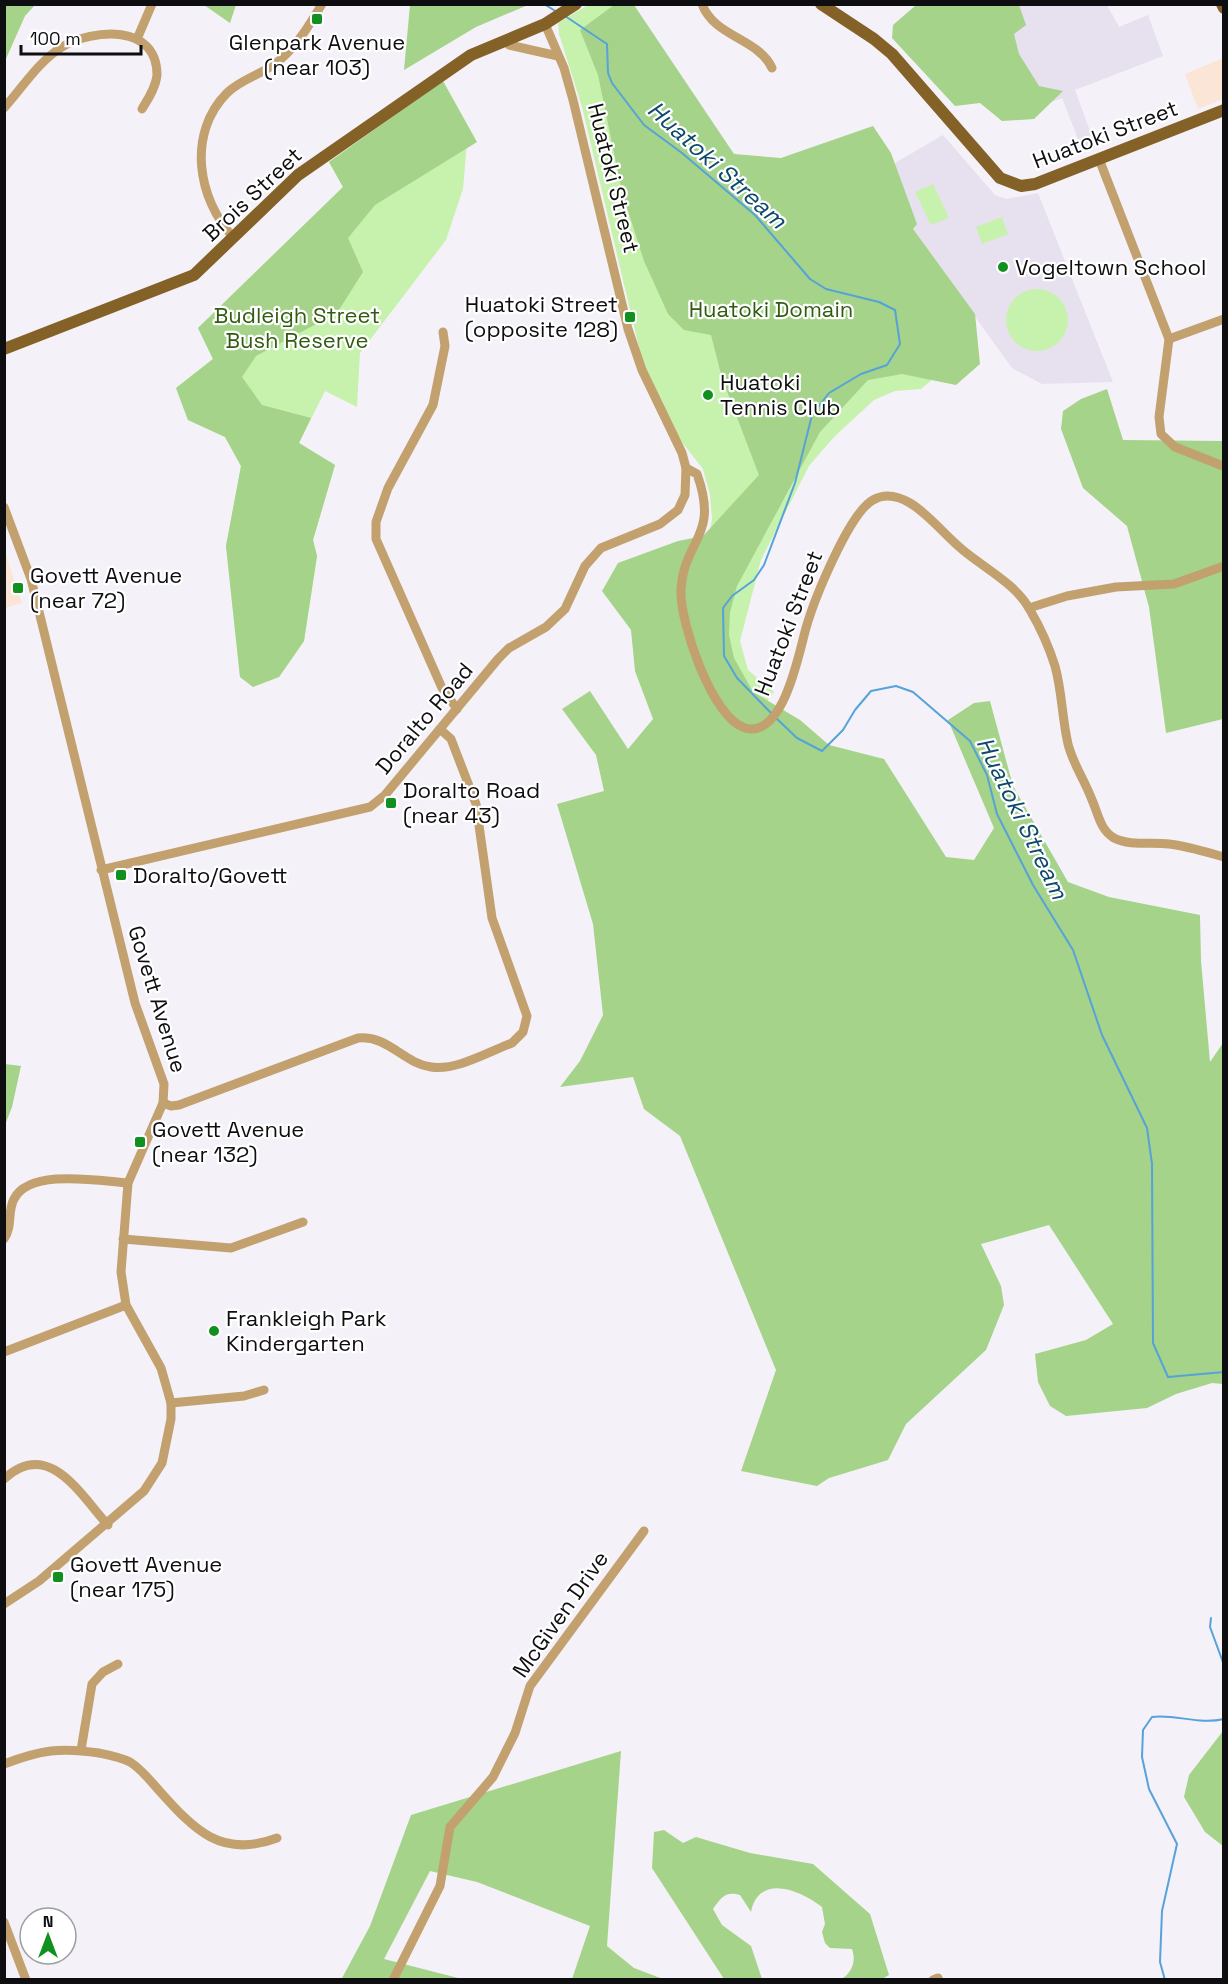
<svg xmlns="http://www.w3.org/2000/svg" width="1228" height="1984" font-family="'Space Grotesk',sans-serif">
	<rect width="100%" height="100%" fill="#f5f1f9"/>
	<g fill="#fae5d7">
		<path d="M 1223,58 L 1223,99 L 1198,109 L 1185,74 Z"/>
		<path d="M 4,549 L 22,603 L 5,608 L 4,608 Z"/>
	</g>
	<g fill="#e7e0ee">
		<path d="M 988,5 L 1107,5 L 1119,27 L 1148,15 L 1163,56 L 1075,90 L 1094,142 L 1100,145 L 1078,154 L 1081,147 L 1062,98 L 1033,109 Z"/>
		<path d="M 943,135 L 995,195 L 1006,199 L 1038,193 L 1113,382 L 1042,384 L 1012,368 L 914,232 L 876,174 Z"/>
	</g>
	<g fill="#c6f2ad">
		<path d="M 588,5 L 615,5 L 678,126 L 772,172 L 939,374 L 921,389 L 895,391 L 874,400 L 834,437 L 809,466 L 761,560 L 740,641 L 748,670 L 774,692 L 754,720 L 739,718 L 709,536 L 712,519 L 710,495 L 703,469 L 674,432 L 642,360 L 582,107 L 559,34 L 558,23 Z"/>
		<path d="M 443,81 L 468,131 L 463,189 L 446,240 L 360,353 L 357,407 L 325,391 L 299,443 L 335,465 L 313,540 L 317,556 L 304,641 L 279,677 L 253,687 L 240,677 L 226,546 L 241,466 L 225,437 L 188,420 L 176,388 L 213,359 L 198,328 L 343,187 L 329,162 Z"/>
		<path d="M 933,184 L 949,218 L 931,225 L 915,192 Z"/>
		<path d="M 1002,217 L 1008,234 L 982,244 L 976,227 Z"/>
		<circle cx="1037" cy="320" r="31"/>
	</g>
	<g fill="#a4d389">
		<path d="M 5,4 L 35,5 L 25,16 L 5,61 Z"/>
		<path d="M 204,5 L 236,5 L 230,23 Z"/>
		<path d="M 410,5 L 410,4 L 528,5 L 476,27 L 404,70 Z"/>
		<path d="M 614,5 L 634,5 L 734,154 L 781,158 L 873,126 L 891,153 L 917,224 L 913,229 L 975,314 L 980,364 L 956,385 L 902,374 L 868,380 L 820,432 L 737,586 L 730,612 L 729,635 L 734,658 L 753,692 L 800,720 L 829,745 L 884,759 L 946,857 L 974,860 L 994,828 L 948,720 L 974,703 L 990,701 L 1013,786 L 1068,882 L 1109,897 L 1200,915 L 1201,961 L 1210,1062 L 1223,1043 L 1223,1384 L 1212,1383 L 1176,1394 L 1147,1408 L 1066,1416 L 1050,1406 L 1038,1382 L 1035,1354 L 1086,1340 L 1113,1324 L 1049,1225 L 981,1244 L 1001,1286 L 1004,1305 L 986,1350 L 906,1424 L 888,1460 L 829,1478 L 817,1486 L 741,1471 L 776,1370 L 680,1136 L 644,1109 L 633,1077 L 560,1087 L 580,1061 L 603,1015 L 593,924 L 557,804 L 604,791 L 596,755 L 562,709 L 590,691 L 628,749 L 653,719 L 635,671 L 631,630 L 602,591 L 618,563 L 678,541 L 703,536 L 759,475 L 722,378 L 711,335 L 684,330 L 668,314 L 644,261 L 622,192 L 598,75 L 580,30 Z"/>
		<path d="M 916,5 L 1019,5 L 1026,25 L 1014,34 L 1019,54 L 1039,86 L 1063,91 L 1034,119 L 1002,121 L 980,103 L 955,106 L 892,38 L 893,25 Z"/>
		<path d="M 443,81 L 477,142 L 375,205 L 348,238 L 363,272 L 337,313 L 256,356 L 242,377 L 262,405 L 311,418 L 299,443 L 335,465 L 313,540 L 317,556 L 304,641 L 279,677 L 253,687 L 240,677 L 226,546 L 241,466 L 225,437 L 188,420 L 176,388 L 213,359 L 198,328 L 343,187 L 329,162 Z"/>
		<path d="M 1107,389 L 1123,440 L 1223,441 L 1223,719 L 1166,733 L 1149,607 L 1127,526 L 1083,488 L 1061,429 L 1063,411 L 1081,399 Z"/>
		<path d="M 5,1064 L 21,1066 L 12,1107 L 5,1125 Z"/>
		<path d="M 1223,1731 L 1223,1846 L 1205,1832 L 1184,1797 L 1189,1775 Z"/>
		<path d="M 621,1751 L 607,1946 L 634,1968 L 663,1979 L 572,1979 L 590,1926 L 477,1882 L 430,1871 L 384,1959 L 462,1979 L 341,1980 L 370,1926 L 411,1815 Z"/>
		<path d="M 664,1830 L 683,1843 L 696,1837 L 750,1853 L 813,1864 L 870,1914 L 889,1975 L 882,1979 L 842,1979 C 853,1971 856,1961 852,1949 L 830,1948 L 825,1943 L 822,1932 L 825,1924 L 822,1907 C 800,1890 759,1873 751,1912 L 740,1895 C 725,1891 721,1898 713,1909 L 722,1925 L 751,1946 L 762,1979 L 724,1979 L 652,1868 L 654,1832 Z"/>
	</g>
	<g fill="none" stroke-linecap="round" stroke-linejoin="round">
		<g stroke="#56a2d9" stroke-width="2">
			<path d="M 544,4 L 557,12"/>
			<path d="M 565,16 L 607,44 L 608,73 L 612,83 L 644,125 L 682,153 L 755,215 L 810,279 L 826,289 L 879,302 L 895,310 L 900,344 L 887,365 L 861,374 L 829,393 L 812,415 L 795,483 L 764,565 L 754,580 L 732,596 L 723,608 L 724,656 L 737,678 L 771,713"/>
			<path d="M 775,717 L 797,738 L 822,751 L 843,730 L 855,710 L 871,691 L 896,686 L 913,692 L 970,741 L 987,775 L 997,814 L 1033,885 L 1073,950 L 1102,1035 L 1147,1128 L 1152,1164 L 1153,1343 L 1168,1377 L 1224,1372"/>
			<path d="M 1211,1618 L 1210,1627 L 1224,1665"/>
			<path d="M 1165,1980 L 1160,1962 L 1162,1911 L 1177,1844 L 1149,1789 L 1142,1757 L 1143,1730 L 1152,1717 C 1176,1714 1199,1725 1224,1719"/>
		</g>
		<g stroke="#c2a16f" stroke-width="9">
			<path d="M 702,4 C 714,37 758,38 772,68"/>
			<path d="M 137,39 L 152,4"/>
			<path d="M 507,41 L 509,45 L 558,56"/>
			<path d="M 4,108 C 22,88 39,61 62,47 C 93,29 157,23 157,75 C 156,87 148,99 142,109"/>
			<path d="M 1099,159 L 1169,339 L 1159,417 L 1161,434 L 1175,447 L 1223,466"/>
			<path d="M 234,238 C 197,199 187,133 227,93 C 242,78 265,74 281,59 C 298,44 310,24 322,4"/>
			<path d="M 443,332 L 445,346 L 433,405 L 388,488 L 376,522 L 376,539 L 442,688 L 457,709"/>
			<path d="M 1169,339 L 1224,319"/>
			<path d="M 686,468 L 697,474 C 720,538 683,539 681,591 C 680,623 712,718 745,728 C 784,739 799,652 806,628 C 814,600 849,513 873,500 C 885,493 898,496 910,503 C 930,515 945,536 964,551 C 986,569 1017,585 1030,610 C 1040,627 1049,647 1055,666 C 1062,691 1062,718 1068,744 C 1073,764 1085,781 1092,800 C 1098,813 1100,830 1114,838 C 1129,846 1152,842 1169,844 C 1187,846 1206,852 1224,857"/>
			<path d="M 4,507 L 31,579 L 135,1003 L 164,1084 L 163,1103 L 128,1183 L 121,1272 L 126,1305 L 161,1368 L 171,1403 L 171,1419 L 162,1463 L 144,1491 L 39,1581 L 4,1604"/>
			<path d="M 1029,608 L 1067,596 L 1116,587 L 1174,584 L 1224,566"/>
			<path d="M 101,870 L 370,807 L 385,795 L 498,659 L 509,648 L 546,627 L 565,609 L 585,566 L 601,548 L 660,524 L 678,510 L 685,495 L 686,468 L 682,453 L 642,370 L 628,329 L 573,100 L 564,68 L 545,24"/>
			<path d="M 163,1103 L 171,1106 L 179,1105 L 358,1038 C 388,1035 403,1063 431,1067 C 456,1071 488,1052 512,1043 L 523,1032 L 527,1016 L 492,918 L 476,804 L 451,739 L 440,729"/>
			<path d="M 4,1239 C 13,1226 7,1212 14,1199 C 30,1168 99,1181 128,1183"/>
			<path d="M 123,1239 L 231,1248 L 303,1222"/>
			<path d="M 4,1352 L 126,1305"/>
			<path d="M 171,1403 L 244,1396 L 264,1390"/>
			<path d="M 4,1479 C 49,1437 81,1496 108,1525"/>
			<path d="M 81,1750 L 92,1684 L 103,1672 L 118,1664"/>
			<path d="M 4,1764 C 41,1750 60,1747 99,1753 C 109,1755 120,1757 130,1762 C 140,1768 148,1778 156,1787 C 192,1827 219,1860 277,1838"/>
			<path d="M 4,1922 L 26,1980"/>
			<path d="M 393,1980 L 440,1886 L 450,1827 L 493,1777 L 515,1733 L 530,1686 L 644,1531"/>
			<path d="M 933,1980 L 938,1978"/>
		</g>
		<g stroke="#846127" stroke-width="12">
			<path d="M 821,4 L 874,39 L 892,54 L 1000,178 L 1021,186 L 1035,184 L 1224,110"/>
			<path d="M 1222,4 L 1224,8"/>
			<path d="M 4,349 L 194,275 L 298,175 L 471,55 L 545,24 L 576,4"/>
		</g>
	</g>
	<g fill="#10901f" stroke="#fff" stroke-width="2">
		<rect x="311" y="13" width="12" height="12" rx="3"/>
		<circle cx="1003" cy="267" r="6"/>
		<rect x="624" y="311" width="12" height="12" rx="3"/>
		<circle cx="708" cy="395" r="6"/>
		<rect x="12" y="582" width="12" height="12" rx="3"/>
		<rect x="385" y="797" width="12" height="12" rx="3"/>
		<rect x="115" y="869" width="12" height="12" rx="3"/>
		<rect x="134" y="1136" width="12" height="12" rx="3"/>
		<circle cx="214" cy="1331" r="6"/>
		<rect x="52" y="1571" width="12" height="12" rx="3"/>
	</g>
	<g text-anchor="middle" stroke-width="4.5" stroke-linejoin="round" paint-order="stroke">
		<g font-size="22" fill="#0e0d0f" stroke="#fff" text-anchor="start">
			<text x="317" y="50" text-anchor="middle">Glenpark Avenue<tspan x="317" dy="25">(near 103)</tspan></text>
			<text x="1015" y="275">Vogeltown School</text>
			<text x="618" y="312" text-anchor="end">Huatoki Street<tspan x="618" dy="25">(opposite 128)</tspan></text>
			<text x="720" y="390">Huatoki<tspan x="720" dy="25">Tennis Club</tspan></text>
			<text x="30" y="583">Govett Avenue<tspan x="30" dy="25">(near 72)</tspan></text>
			<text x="403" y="798">Doralto Road<tspan x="403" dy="25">(near 43)</tspan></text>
			<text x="133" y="883">Doralto/Govett</text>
			<text x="152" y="1137">Govett Avenue<tspan x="152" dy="25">(near 132)</tspan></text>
			<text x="226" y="1326">Frankleigh Park<tspan x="226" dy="25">Kindergarten</tspan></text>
			<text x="70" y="1572">Govett Avenue<tspan x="70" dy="25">(near 175)</tspan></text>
		</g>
		<g font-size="22" fill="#0e0d0f" stroke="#fff">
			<text transform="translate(1105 134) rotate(-21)" y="8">Huatoki Street</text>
			<text transform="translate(614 178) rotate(76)" y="8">Huatoki Street</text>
			<text transform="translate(252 194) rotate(-43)" y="8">Brois Street</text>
			<text transform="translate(788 623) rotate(-69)" y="8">Huatoki Street</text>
			<text transform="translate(424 718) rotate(-50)" y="8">Doralto Road</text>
			<text transform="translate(158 999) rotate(73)" y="8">Govett Avenue</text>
			<text transform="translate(560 1614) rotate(-55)" y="8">McGiven Drive</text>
		</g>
		<g font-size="22" fill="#315b0f" stroke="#fff">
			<text x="771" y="317">Huatoki Domain</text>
			<text x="297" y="323">Budleigh Street<tspan x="297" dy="25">Bush Reserve</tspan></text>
		</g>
		<g font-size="24" font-style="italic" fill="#0d486d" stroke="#fff">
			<text transform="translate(717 165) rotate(42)" y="8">Huatoki Stream</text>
			<text transform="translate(1022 818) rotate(64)" y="8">Huatoki Stream</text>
		</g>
	</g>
	<rect width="1228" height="1984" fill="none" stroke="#0e0d0f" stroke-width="12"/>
	<g transform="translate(48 1936)"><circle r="28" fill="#ffffff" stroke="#9f9e9f" stroke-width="1.5"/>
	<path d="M0-4.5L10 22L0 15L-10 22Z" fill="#10901f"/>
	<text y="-9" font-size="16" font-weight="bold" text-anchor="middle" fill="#0e0d0f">N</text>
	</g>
	<path d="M21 45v9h120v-9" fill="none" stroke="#0e0d0f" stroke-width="3"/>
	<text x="30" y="45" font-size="18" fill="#0e0d0f" stroke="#ffffff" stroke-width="4.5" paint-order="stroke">100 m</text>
</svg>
